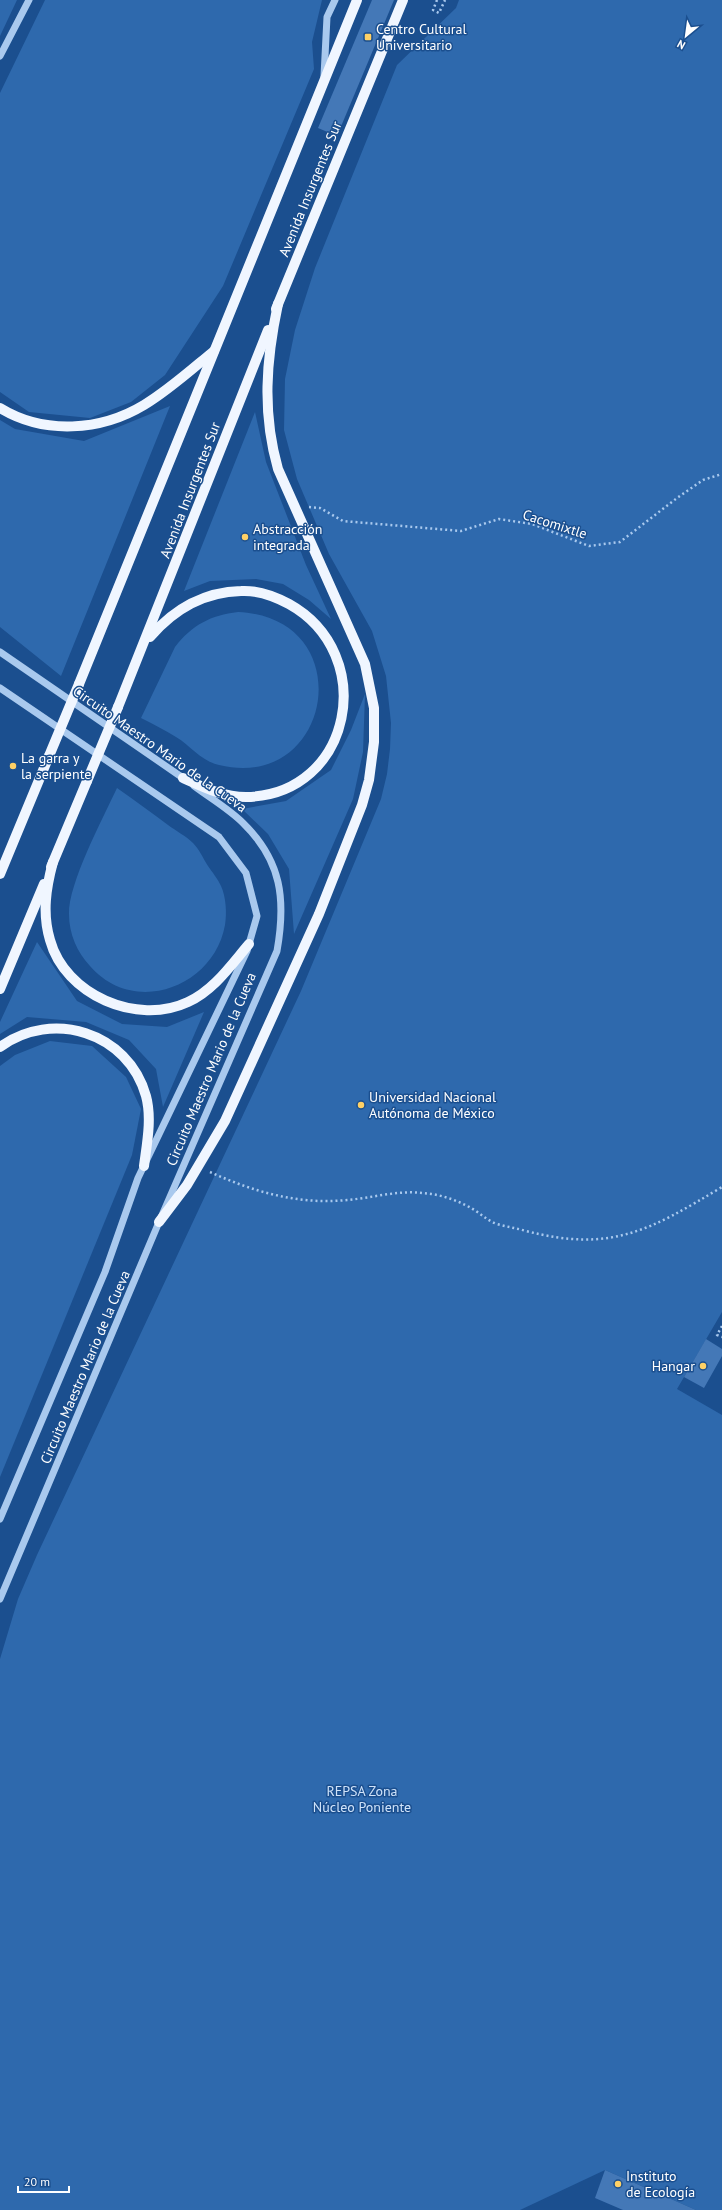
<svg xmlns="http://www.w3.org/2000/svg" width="722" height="2210" font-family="'PT Sans',sans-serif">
	<rect width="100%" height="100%" fill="#1b4f8f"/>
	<g fill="#2e69ad">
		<path d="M 0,0 L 17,0 L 0,36 Z"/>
		<path d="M 45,0 L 322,0 L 312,42 L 314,69 L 223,286 L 165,375 L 131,402 L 90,418 L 29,412 L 0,392 L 0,93 Z"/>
		<path d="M 459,0 L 722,0 L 722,1312 L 677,1389 L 722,1415 L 722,2210 L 696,2210 L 605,2170 L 520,2210 L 0,2210 L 0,1659 L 18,1599 L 37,1555 L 301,991 L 381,799 L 387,774 L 390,749 L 391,723 L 386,676 L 372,631 L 329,554 L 297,479 L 284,430 L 285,379 L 295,330 L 315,268 L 397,65 L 456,8 Z"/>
		<path d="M 170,406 L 61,676 L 0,627 L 0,420 L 15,429 L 84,441 Z"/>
		<path d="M 255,412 L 266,462 L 306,565 L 331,619 L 309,600 L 283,584 L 256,579 L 210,581 L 184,591 Z"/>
		<path d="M 238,612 C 362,618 333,793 219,765 C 201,761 191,746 176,737 C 165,730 153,724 141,718 L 175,647 C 192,625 211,615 238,612 Z"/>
		<path d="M 365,694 L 363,752 L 353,799 L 294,934 L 289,869 L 268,834 L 242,809 L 286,801 L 331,770 L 351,730 Z"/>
		<path d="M 117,788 C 134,800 151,812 168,825 C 176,831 186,836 193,843 C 199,849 203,858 208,866 C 212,872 218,879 221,886 C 226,897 227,913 225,925 C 214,987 134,1017 90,966 C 77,952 69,934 69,914 C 68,884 103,818 117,788 Z"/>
		<path d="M 37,942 L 77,1001 L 122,1024 L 167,1027 L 204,1012 L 163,1107 L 156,1069 L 129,1040 L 86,1022 L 27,1017 L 0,1034 L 0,1022 Z"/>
		<path d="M 50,1041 L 92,1046 L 126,1077 L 141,1109 L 132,1155 L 0,1477 L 0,1066 L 15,1055 Z"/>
	</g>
	<g fill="#4478b7">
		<path d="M 372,0 L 394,0 L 337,136 L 318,128 Z"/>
		<path d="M 706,1339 L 722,1349 L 722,1356 L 704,1388 L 684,1377 Z"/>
		<path d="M 605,2170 L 696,2210 L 623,2210 L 595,2198 Z"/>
	</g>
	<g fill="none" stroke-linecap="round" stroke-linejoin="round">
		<g stroke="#a9c9ee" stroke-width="2.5" stroke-dasharray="2 3" stroke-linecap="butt">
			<path d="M 437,0 L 433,10 L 439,13 L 445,0"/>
			<path d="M 309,507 L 320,508 L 343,521 L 461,531 L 499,519 L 532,524 L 589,546 L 620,542 L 677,498 L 703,480 L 722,474"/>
			<path d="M 210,1172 C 254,1192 299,1205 347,1200 C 372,1198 398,1190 422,1193 C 441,1194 460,1201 476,1211 C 483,1216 489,1221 497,1224 C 507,1227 516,1228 526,1231 C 612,1253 650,1230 722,1187"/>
			<path d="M 722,1326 L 717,1335 L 722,1337"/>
		</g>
		<g stroke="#a9c9ee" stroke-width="7">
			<path d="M 0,56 L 29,0"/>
			<path d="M 324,76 L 327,17 L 335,0"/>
			<path d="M 0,652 L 186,780"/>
			<path d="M 0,688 L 219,837 L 246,873 L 257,916 L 247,951 L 138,1178 L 105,1272 L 0,1519"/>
			<path d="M 0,1599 L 159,1222 L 277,951 C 286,900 282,861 243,823 C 229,809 210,798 194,786"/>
		</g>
		<g stroke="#f0f6ff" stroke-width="10">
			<path d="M 276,309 L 403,0"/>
			<path d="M 0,408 C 44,435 101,431 144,405 C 169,390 192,369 214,351"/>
			<path d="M 150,637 C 174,609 203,592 241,591 C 258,590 274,596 289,604 C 379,654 353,795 246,797 C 223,797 203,787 183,778"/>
			<path d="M 79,684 L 357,0"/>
			<path d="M 118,707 L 268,330"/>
			<path d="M 53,862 C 46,888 42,913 50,940 C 65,995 137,1026 188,1002 C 214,990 231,965 249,944"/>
			<path d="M 51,867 L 87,781"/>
			<path d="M 0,874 L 49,756"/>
			<path d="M 0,989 L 44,884"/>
			<path d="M 0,1047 C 52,1009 128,1032 146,1096 C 152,1118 147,1143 144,1166"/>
			<path d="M 159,1222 L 187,1185 L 225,1121 L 319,914 L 362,805 L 369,780 L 374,742 L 374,708 L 365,664 L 278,469 C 262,413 266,360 278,304"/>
		</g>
		<g stroke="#f0f6ff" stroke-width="10">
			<path d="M 49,756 L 79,684"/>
			<path d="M 87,781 L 118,707"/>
		</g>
	</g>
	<g fill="#ffd166" stroke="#1b4f8f" stroke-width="1.5">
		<rect x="364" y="33" width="8" height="8" rx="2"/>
		<circle cx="245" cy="537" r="4"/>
		<circle cx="13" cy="766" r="4"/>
		<circle cx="361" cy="1105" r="4"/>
		<circle cx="703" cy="1366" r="4"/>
		<circle cx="618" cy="2184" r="4"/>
	</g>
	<g text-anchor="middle" stroke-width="3" stroke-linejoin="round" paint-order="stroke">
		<g font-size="14" fill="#fff" stroke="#1b4f8f" text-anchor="start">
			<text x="376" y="34">Centro Cultural<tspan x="376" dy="16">Universitario</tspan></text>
			<text x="253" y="534">Abstracción<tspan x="253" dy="16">integrada</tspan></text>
			<text x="21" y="763">La garra y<tspan x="21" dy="16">la serpiente</tspan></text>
			<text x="369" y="1102">Universidad Nacional<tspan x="369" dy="16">Autónoma de México</tspan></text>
			<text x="695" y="1371" text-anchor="end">Hangar</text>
			<text x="626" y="2181">Instituto<tspan x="626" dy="16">de Ecología</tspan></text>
		</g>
		<g font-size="14" fill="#fff" stroke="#1b4f8f">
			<text transform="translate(310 189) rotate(-68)" y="5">Avenida Insurgentes Sur</text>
			<text transform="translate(190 490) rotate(-69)" y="5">Avenida Insurgentes Sur</text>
			<text transform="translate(555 524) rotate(18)" y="5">Cacomixtle</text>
			<text transform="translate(160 749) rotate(35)" y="5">Circuito Maestro Mario de la Cueva</text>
			<text transform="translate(211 1069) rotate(-67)" y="5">Circuito Maestro Mario de la Cueva</text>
			<text transform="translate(85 1367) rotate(-67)" y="5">Circuito Maestro Mario de la Cueva</text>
		</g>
		<g font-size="14" fill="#cfe3fa" stroke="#1b4f8f">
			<text x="362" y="1796">REPSA Zona<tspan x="362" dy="16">Núcleo Poniente</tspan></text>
		</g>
	</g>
	<g transform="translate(686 36) rotate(209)" stroke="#1b4f8f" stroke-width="3" paint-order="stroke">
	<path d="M0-3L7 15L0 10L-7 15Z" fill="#ffffff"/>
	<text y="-6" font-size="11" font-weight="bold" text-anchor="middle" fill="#ffffff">N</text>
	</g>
	<path d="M18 2186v6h51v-6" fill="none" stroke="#ffffff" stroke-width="2"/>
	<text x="24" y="2186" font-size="12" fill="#ffffff" stroke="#1b4f8f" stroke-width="3" paint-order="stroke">20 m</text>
</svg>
